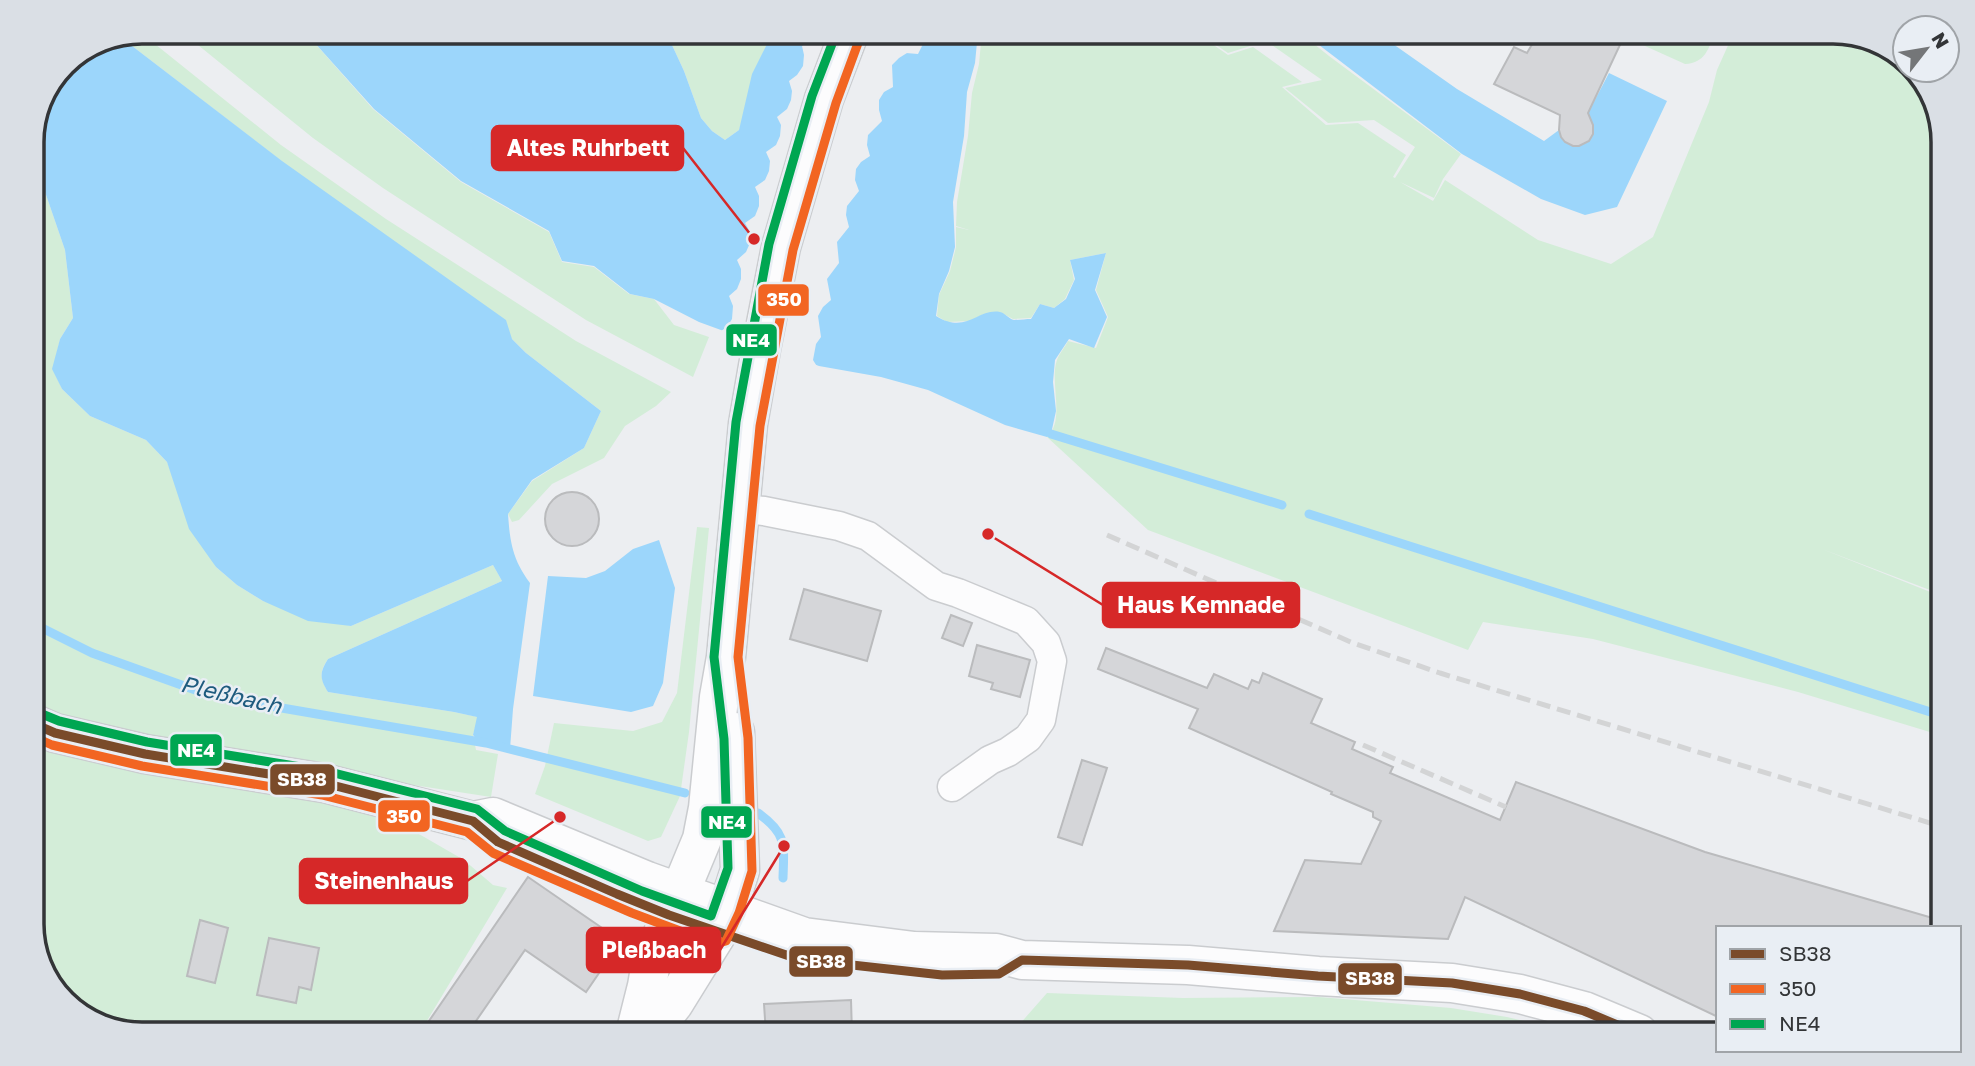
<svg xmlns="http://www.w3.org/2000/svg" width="1975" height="1066" font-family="'Golos Text',sans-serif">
	<rect width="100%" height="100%" fill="#eceef1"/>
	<g fill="#d3edd8">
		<path d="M 140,32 L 281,145 L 386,219 L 576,341 L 671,392 L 656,406 L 625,426 L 604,458 L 552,484 L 519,520 L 512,522 L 508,514 L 532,481 L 584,448 L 601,411 L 526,353 L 512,339 L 123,39 Z"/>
		<path d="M 182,32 L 305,32 L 373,109 L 461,182 L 549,232 L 562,262 L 594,267 L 629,294 L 654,299 L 674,325 L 709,337 L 693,377 L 586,320 L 383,188 L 313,138 Z"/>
		<path d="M 666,32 L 776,32 L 767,44 L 739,130 L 725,140 L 712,131 L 701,118 L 684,71 Z"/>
		<path d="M 982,32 L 1195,32 L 1228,55 L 1253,47 L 1302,82 L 1282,87 L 1326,125 L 1358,123 L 1406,155 L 1393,177 L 1395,178 L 1415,147 L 1374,120 L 1328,123 L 1285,88 L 1322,80 L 1266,41 L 1228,53 L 1197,32 L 1299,32 L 1329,56 L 1461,154 L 1443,179 L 1434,198 L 1400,182 L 1433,201 L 1445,180 L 1538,240 L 1611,264 L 1653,237 L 1709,102 L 1717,70 L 1734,32 L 1833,32 L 1882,43 L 1905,63 L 1905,70 L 1913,70 L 1925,81 L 1943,135 L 1943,595 L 1822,549 L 1943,597 L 1943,736 L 1798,692 L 1593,639 L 1483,622 L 1468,650 L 1148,530 L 1047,437 C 1066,420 1049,382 1057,360 C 1059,354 1065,347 1068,341 L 1096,348 L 1108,317 L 1096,290 L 1106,253 L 1070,260 L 1074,280 L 1065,299 L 1054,308 L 1040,304 L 1031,318 L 1013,319 L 1000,312 L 984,314 L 970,321 L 947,322 L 937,316 L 939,295 L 950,271 L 956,247 L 956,227 L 969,230 L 956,226 L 957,202 L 968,136 L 972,93 L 979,64 Z"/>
		<path d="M 1639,32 L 1658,32 L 1669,34 L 1670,32 L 1716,32 C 1708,48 1706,63 1685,64 L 1634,41 Z"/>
		<path d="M 32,154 L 65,250 L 73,318 L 60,339 L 53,369 L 62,389 L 90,416 L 146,440 L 167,462 L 177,488 L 216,567 L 237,585 L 263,601 L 351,626 L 493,565 L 502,581 L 328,659 C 319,673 320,678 328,692 L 454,712 L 478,717 L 473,735 L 476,750 L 498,754 L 491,797 L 264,762 L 57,716 L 32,701 Z"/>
		<path d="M 697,527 L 709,528 L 689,732 L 680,796 L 661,837 L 648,841 L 535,794 L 545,766 L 554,723 L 633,731 L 662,722 L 677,693 Z"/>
		<path d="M 32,738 L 345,804 L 412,830 L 464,860 L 493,885 L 507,888 L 419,1034 L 142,1034 L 93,1023 L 50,986 L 32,932 Z"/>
		<path d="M 1047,993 L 1183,998 L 1319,997 L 1451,1008 L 1507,1017 L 1577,1034 L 1011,1034 Z"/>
	</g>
	<g fill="#9cd6fb">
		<path d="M 305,32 L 666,32 L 684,71 L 701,118 L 712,131 L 725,140 L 739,130 L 752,74 L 767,44 L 776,32 L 884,32 L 906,53 L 918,54 L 927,36 L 931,32 L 978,32 L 975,63 L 967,92 L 964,136 L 953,202 L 955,247 L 949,271 L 939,294 L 936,316 C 967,335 977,308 1000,312 C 1005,313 1009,319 1014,320 C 1019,320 1026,319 1031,319 L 1040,304 L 1054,308 L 1066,299 L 1075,279 L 1070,260 L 1106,253 L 1095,290 L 1107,317 L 1094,348 L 1069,339 L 1055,360 L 1053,382 L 1056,411 L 1051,434 L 1047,437 L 1005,425 L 928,390 L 881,377 L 819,366 L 699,322 L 654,299 L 630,294 L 594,266 L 562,261 L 549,231 L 461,181 L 374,109 Z"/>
		<path d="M 1302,32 L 1376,32 L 1457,89 L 1544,141 L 1559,130 L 1565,142 L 1579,146 C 1597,140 1595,129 1587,115 L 1609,73 L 1667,101 L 1617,207 L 1585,215 L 1541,199 L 1462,154 Z"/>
		<path d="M 123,39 L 282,161 L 506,320 L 512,339 L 526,353 L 601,411 L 584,448 L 532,480 L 508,514 C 510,543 513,560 530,583 L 513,709 L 510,749 L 479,742 L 473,735 L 477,717 L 454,712 L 328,692 C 320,679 319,673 328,659 L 502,581 L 493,565 L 351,626 L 308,621 L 263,601 L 237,585 L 216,567 L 189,529 L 167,462 L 146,440 L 90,416 L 62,389 L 52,369 L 60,339 L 73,318 L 65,250 L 32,154 L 32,135 L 64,63 Z"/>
		<path d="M 659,540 L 675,588 L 663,683 L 653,706 L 631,712 L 533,696 L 548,576 L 586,578 L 605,571 L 633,549 Z"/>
	</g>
	<path fill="#eceef1" d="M 889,31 L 906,48 L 907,53 L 899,58 L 892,65 L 893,87 L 884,92 L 879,100 L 879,110 L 882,121 L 868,135 L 867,145 L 870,156 L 861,162 L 856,169 L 855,180 L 859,191 L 847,206 L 846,215 L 849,227 L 837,242 L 839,263 L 827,279 L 831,300 L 823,307 L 818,316 L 821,337 L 816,344 L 813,360 L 818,368 L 718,333 L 727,327 L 732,319 L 733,306 L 729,296 L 737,289 L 741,279 L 741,269 L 737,260 L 746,252 L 750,243 L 750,232 L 745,223 L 755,216 L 759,206 L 759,196 L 755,187 L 765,180 L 769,171 L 770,161 L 766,152 L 776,145 L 780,136 L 781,125 L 777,117 L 787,109 L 791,100 L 792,91 L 789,81 L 797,75 L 803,66 L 804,55 L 802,46 L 810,40 L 816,32 Z"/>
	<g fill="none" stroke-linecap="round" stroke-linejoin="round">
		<g stroke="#9cd6fb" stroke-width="9">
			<path d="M 1051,434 L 1282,505"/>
			<path d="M 1309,514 L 1943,716"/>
			<path d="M 32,623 L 92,653 L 201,692 L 276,707 L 486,743 L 685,793"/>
			<path d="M 758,813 C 787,834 784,844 783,878"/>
		</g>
	</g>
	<g fill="#d5d6d9" stroke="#babbbd" stroke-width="2">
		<path d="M 1549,32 L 1626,32 L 1588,113 L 1593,125 L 1593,134 L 1589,141 L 1579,146 L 1573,146 L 1565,142 L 1561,137 L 1559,130 L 1560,115 L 1494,84 L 1514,47 L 1527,53 L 1534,41 L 1546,37 Z"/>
		<circle cx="572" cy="519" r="27"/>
		<path d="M 804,589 L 881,611 L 867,661 L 790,639 Z"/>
		<path d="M 951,615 L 972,623 L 963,646 L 942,638 Z"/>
		<path d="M 977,645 L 1030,660 L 1020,697 L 991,689 L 993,683 L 969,676 Z"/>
		<path d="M 1106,648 L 1207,688 L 1214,674 L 1248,689 L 1252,680 L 1259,683 L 1263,673 L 1322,699 L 1311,723 L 1355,742 L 1352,749 L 1393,767 L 1390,773 L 1500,820 L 1516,782 L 1705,852 L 1943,921 L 1943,928 L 1718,928 L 1718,1017 L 1465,897 L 1448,939 L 1274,931 L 1305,860 L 1361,864 L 1381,821 L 1373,817 L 1373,812 L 1331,794 L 1332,792 L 1189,728 L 1198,709 L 1098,669 Z"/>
		<path d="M 1082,760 L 1107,768 L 1082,845 L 1058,837 Z"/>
		<path d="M 528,877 L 621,941 L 586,992 L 525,950 L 467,1034 L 420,1034 Z"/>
		<path d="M 200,920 L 228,928 L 215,983 L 187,976 Z"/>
		<path d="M 269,938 L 319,948 L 311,990 L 299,987 L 296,1003 L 257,995 Z"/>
		<path d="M 851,1000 L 852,1034 L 766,1034 L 764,1004 Z"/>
	</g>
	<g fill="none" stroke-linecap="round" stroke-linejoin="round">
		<g stroke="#cacccf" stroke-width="31">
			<path id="street" d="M 739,508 L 764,511 L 839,526 L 868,536 L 936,586 L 958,593 L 1026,621 L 1046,643 L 1052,661 L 1041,720 L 1028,738 L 1008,752 L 990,760 L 952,787"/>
		</g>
		<g stroke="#cacccf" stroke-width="41">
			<g id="secondary">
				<path d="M 32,723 L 55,733 L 145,754 L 324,783 L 473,821 L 493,817 L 647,881 L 804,937 L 914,951 L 996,953 L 1022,960 L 1188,965 L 1318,976 L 1452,983 L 1520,994 L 1584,1011 L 1639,1034"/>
				<path d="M 635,1034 L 647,986 L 651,962 L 702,839 L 708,808 L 719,697 L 726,657 L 748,424 L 761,349 L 781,247 L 824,99 L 850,31"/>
				<path d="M 650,1034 L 674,1003 L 718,932 L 728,908 L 740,870 L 735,732"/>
			</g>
		</g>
		<use href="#street" stroke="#fcfcfd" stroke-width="28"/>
		<use href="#secondary" stroke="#fcfcfd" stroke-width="38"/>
		<g stroke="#d3d4d5" stroke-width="5" stroke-dasharray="14 7" stroke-linecap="butt">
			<path d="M 1107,535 L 1353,643 L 1440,673 L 1943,827"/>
			<path d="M 1363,745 L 1506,807"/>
		</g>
		<g stroke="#e9eef4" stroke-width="14">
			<path id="bus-1" d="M 32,723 L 55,733 L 145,754 L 324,783 L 473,821 L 498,842 L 617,894 L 669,915 L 798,959 L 942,975 L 999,974 L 1022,960 L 1188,965 L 1318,976 L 1452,983 L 1520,994 L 1584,1011 L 1639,1034"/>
		</g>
		<g stroke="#e9eef4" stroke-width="14">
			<path id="bus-2" d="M 32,736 L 52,745 L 142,766 L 322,795 L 467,832 L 493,853 L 632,913 L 715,944 L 726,941 L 739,913 L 752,871 L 748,738 L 738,657 L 760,426 L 793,250 L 836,103 L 861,35"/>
		</g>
		<g stroke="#e9eef4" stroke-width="14">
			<path id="bus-3" d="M 37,712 L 59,721 L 147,742 L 326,771 L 477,809 L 505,831 L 642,891 L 711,916 L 728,868 L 724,739 L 714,657 L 736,422 L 769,244 L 812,96 L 837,31"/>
		</g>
		<use href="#bus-1" stroke="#7a4b2a" stroke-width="9"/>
		<use href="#bus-2" stroke="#f26522" stroke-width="9"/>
		<use href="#bus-3" stroke="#00a651" stroke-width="9"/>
	</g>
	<g text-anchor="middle" stroke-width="5" stroke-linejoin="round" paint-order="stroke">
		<g font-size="23" font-style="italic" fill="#1e5b7e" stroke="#e9eef4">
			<text transform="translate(231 695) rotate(13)" y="8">Pleßbach</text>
		</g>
	</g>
	<path d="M0 0H1975V1066H0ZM142 44H1833A98 98 0 0 1 1931 142V924A98 98 0 0 1 1833 1022H142A98 98 0 0 1 44 924V142A98 98 0 0 1 142 44Z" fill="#dadfe5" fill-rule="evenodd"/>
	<path fill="none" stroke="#333537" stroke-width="3.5" d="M142 44H1833A98 98 0 0 1 1931 142V924A98 98 0 0 1 1833 1022H142A98 98 0 0 1 44 924V142A98 98 0 0 1 142 44Z"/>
	<path fill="none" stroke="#d62828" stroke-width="2.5" d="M754 239L683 148M988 534L1103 605M560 817L467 881M784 846L720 950"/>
	<g fill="#d62828" stroke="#e9eef4" stroke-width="2.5">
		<circle cx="754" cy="239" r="7"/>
		<circle cx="988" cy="534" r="7"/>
		<circle cx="560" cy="817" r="7"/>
		<circle cx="784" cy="846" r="7"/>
	</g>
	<g fill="#d62828" stroke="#d62828" stroke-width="2.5">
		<rect x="492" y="126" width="191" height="44" rx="7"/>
		<rect x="1103" y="583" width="196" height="44" rx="7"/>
		<rect x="300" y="859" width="167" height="44" rx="7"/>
		<rect x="587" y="928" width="133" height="44" rx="7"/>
	</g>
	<g font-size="23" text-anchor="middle" font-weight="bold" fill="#fff">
		<text x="588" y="156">Altes Ruhrbett</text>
		<text x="1201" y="613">Haus Kemnade</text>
		<text x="384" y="889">Steinenhaus</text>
		<text x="654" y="958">Pleßbach</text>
	</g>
	<g stroke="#e9eef4" stroke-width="2.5">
		<rect x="757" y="283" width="53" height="34" rx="7" fill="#f26522"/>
		<rect x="725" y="323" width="53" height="34" rx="7" fill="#00a651"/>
		<rect x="169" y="733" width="54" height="34" rx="7" fill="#00a651"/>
		<rect x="269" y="763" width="67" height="33" rx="7" fill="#7a4b2a"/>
		<rect x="377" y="799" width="54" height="34" rx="7" fill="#f26522"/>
		<rect x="700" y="805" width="53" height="34" rx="7" fill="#00a651"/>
		<rect x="788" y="945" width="66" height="33" rx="7" fill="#7a4b2a"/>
		<rect x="1337" y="962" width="66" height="34" rx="7" fill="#7a4b2a"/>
	</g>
	<g font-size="19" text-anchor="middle" font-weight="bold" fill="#fff">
		<text x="784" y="306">350</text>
		<text x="751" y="347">NE4</text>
		<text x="196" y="757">NE4</text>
		<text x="302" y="786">SB38</text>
		<text x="404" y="823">350</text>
		<text x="727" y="829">NE4</text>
		<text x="821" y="968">SB38</text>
		<text x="1370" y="985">SB38</text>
	</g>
	<rect x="1716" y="926" width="245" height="126" fill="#e9eef4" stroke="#a0a4a8" stroke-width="2"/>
	<rect x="1730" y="949" width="35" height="10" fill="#7a4b2a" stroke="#a0a4a8" stroke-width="2"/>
	<text x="1779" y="961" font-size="21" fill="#333537">SB38</text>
	<rect x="1730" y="984" width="35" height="10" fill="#f26522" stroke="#a0a4a8" stroke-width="2"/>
	<text x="1779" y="996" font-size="21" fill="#333537">350</text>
	<rect x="1730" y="1019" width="35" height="10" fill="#00a651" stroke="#a0a4a8" stroke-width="2"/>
	<text x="1779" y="1031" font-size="21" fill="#333537">NE4</text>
	<g transform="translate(1926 49) rotate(59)"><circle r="33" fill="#e9eef4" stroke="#a0a4a8" stroke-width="2"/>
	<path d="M0-5L12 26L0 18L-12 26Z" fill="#747678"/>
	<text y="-10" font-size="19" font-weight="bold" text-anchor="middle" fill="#333537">N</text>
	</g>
</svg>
